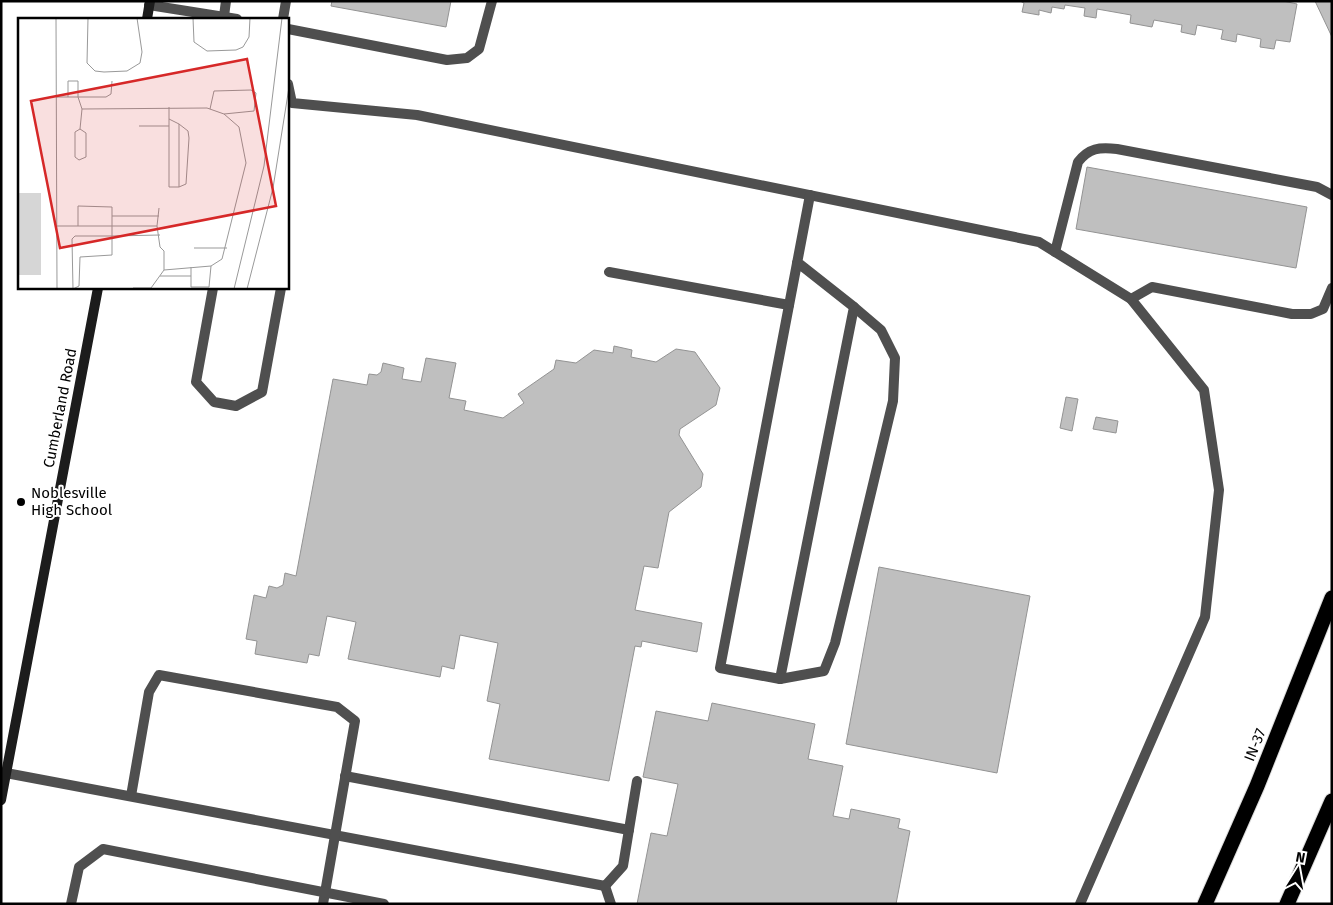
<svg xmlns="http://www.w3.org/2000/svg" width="1333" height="905" font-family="'Fira Sans',sans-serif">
	<rect width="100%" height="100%" fill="#fff"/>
	<g fill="#bfbfbf" stroke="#939393">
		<path d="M 332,1 L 451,1 L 446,27 L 331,6 Z"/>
		<path d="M 1020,1 L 1283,1 L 1297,4 L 1290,42 L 1276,40 L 1274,49 L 1260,47 L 1261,39 L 1237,34 L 1236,42 L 1221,39 L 1223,30 L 1197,25 L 1195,35 L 1181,32 L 1182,25 L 1154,20 L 1152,27 L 1130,23 L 1131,15 L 1097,9 L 1096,18 L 1084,16 L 1085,8 L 1065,5 L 1064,9 L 1052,7 L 1051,13 L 1039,10 L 1039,15 L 1022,12 L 1024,3 Z"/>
		<path d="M 1315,1 L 1332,1 L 1332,37 Z"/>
		<path d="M 1087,167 L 1307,207 L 1296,268 L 1076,229 Z"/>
		<path d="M 614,346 L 632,350 L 631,357 L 656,362 L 676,349 L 695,352 L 720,388 L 716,405 L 680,429 L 679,435 L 703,474 L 701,487 L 669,512 L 658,568 L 644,566 L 635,610 L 702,623 L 697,652 L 642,641 L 641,647 L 635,646 L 609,781 L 489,759 L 500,704 L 487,701 L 498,643 L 460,635 L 454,669 L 442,666 L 440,677 L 348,659 L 356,622 L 327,616 L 319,656 L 309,654 L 307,663 L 255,654 L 257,641 L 246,639 L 254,595 L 266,598 L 269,586 L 277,588 L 283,585 L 285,573 L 296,576 L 333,379 L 367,385 L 369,374 L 377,375 L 381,372 L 383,363 L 404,368 L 402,379 L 421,382 L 426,358 L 456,363 L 449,398 L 466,401 L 464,410 L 503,418 L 524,403 L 518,394 L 554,369 L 556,360 L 576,363 L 594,350 L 613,353 Z"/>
		<path d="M 1066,397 L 1078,399 L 1072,431 L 1060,428 Z"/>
		<path d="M 1096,417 L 1118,421 L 1116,433 L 1093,429 Z"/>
		<path d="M 879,567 L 1030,596 L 997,773 L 846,744 Z"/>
		<path d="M 712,703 L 815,724 L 808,759 L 843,766 L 833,816 L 849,819 L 851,809 L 900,819 L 898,828 L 910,831 L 896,904 L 637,904 L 651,833 L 667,836 L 678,784 L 643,777 L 656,711 L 708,721 Z"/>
	</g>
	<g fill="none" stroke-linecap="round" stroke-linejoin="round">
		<g stroke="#dbdbdb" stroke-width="17">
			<g id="highway">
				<path d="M 1205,904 L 1257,786 L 1332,598"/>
				<path d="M 1287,904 L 1332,801"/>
			</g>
		</g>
		<g stroke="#4f4f4f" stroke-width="10">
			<path d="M 149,5 L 237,19"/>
			<path d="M 224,16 L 226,1"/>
			<path d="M 283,19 L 286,1"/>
			<path d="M 288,29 L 447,60 L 467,58 L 479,49 L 492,1"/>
			<path d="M 288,84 L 292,103 L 417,115 L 1039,242 L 1131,299 L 1204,390 L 1219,490 L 1205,617 L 1080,904"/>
			<path d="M 1055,252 L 1078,162 C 1089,148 1099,147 1117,149 L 1317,187 L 1332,195"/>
			<path d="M 797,262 L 854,307 L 780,679 L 720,668 L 810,195"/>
			<path d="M 609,272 L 789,305"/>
			<path d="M 213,288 L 196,382 L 214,402 L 236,406 L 262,392 L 281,288"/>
			<path d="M 1131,299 L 1152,287 L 1292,314 L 1311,314 L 1323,309 L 1332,288"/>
			<path d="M 780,679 L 824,671 L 835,643 L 893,401 L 895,358 L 881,330 L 854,307"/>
			<path d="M 6,773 L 605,886 L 623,866 L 637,781"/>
			<path d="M 345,776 L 629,830"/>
			<path d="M 131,796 L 149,692 L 159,675 L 337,707 L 355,721 L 323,904"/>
			<path d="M 605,886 L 611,904"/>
			<path d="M 71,904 L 79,867 L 103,849 L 384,904"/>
		</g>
		<g stroke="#1c1c1c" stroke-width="10">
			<path d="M 147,19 L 150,1"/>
			<path d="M 1,800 L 98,288"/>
		</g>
		<use href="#highway" stroke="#000" stroke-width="15"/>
	</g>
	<circle fill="#000" stroke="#fff" stroke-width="2" cx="21" cy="502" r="5"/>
	<g text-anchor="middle" stroke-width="4" stroke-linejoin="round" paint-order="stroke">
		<g font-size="15" fill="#000" stroke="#fff">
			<text transform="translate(60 408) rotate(-79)" y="5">Cumberland Road</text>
			<text transform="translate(1255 745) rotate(-68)" y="5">IN-37</text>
		</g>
		<g font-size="15" fill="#000" stroke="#fff" text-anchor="start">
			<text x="31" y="498">Noblesville<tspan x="31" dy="17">High School</tspan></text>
		</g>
	</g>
	<g transform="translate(18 18)">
		<rect width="271" height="271" fill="#fff"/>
		<path d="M 0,175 L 23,175 L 23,257 L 0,257 Z" fill="#d6d6d6"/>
		<path fill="none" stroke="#999" stroke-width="1" d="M 38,0 L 39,271M 70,0 L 69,45 L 77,53 L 86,54 L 109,53 L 122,45 L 124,34 L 119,0M 175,0 L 176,24 L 189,33 L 218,32 L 225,29 L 231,19 L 232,0M 38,79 L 60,79 L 64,91 L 189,90 L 206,96 L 221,109 L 228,145 L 204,241 L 193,248 L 146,252M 50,79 L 50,63 L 60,63 L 60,79 L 88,79 L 93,76 L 94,63M 151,89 L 151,169 L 161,169 L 161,106 L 151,101M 192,91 L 196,73 L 233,72 L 238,75 L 236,93 L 206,96M 121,108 L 151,108M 62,111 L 68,115 L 68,139 L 61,142 L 57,139 L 57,114 L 62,111 L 64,91M 161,169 L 168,166 L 171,120 L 170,113 L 161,106M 94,198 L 141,198M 39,208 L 139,208 L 141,190M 60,208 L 60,188 L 94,189 L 94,237 L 62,239 L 61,268 L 55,271 L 54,221 L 57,218 L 94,218 L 142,217M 176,230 L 209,230M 173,249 L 173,269 L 191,269 L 193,248M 142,258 L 173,258M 115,270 L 133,270 L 146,252 L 146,233 L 142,229 L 139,208M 216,271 L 246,148 L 264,0M 229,271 L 255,170 L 272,63"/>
		<path fill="#d62828" fill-opacity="0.15" stroke="#d62828" stroke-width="2.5" d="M 229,41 L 258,188 L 42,230 L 13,83 Z"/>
		<rect width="271" height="271" fill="none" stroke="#000" stroke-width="2.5"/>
	</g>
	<rect width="1333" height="905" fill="none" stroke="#000000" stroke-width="5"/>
	<g transform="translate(1298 870) rotate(11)" stroke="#ffffff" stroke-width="4" paint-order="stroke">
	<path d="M0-4L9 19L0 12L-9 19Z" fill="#000000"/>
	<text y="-8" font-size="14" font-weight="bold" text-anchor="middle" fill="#000000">N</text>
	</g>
</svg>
